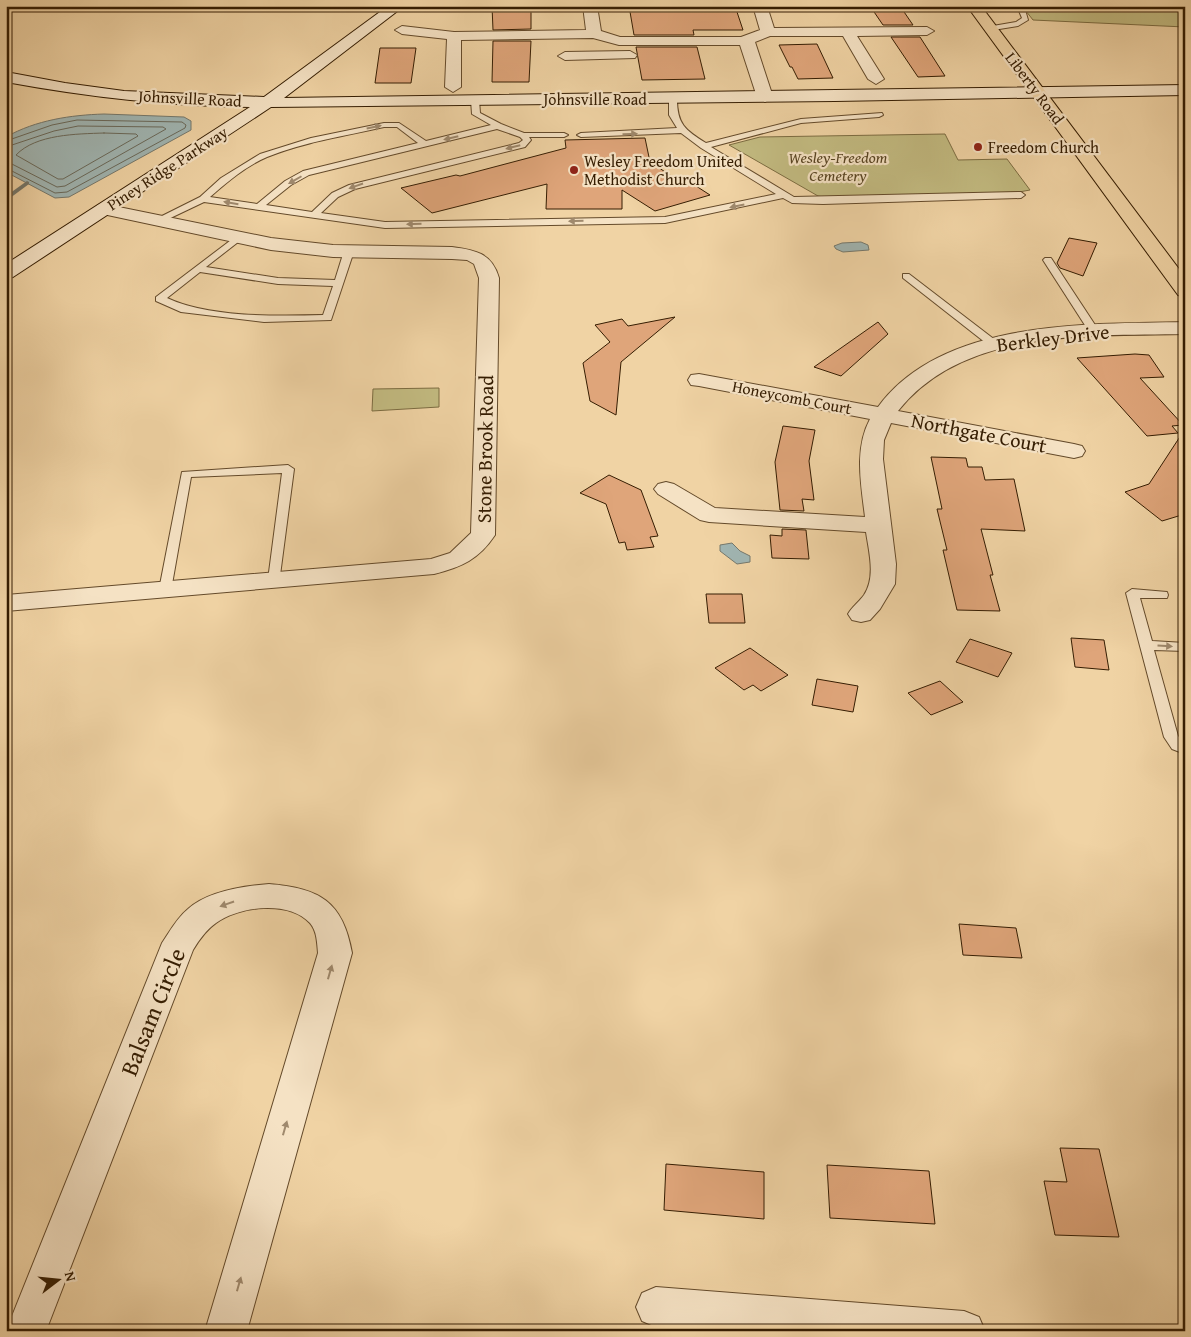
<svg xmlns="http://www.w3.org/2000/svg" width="1191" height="1337" font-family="'Gentium Book Plus',serif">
	<rect width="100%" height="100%" fill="#f0d3a4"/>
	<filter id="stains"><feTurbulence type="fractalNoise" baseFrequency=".004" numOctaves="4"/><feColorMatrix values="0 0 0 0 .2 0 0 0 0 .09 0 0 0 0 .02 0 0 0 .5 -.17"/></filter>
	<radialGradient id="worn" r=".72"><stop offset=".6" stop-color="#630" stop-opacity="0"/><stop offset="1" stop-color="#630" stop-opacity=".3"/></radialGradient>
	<g fill="#c2ba80" stroke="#7c6c41">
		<path d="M 1022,6 L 1180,6 L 1185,11 L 1185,27 L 1033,20 Z"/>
		<path d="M 945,134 L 958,160 L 1007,159 L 1030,190 L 1019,192 L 829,198 L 818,196 L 729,145 L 760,137 Z"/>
		<path d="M 439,388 L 439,407 L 372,411 L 373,389 Z"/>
	</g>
	<g fill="#a0b5b2" stroke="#75786c">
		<path d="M 104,114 L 184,117 L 191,121 L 191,130 L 69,197 L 55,198 L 6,172 L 6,137 C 36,120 71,115 104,114 Z"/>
		<path d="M 861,242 L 868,245 L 869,250 L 843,252 L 836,249 L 834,246 L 842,243 Z"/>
		<path d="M 732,543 L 740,551 L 750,556 L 750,562 L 737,564 L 720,551 L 720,545 Z"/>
	</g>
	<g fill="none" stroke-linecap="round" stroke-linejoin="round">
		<g stroke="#6a695a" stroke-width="1">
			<path d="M 104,133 L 136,134 L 138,136 L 63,179 L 58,179 L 16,155 C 36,134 77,134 104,133 Z"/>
			<path d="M 6,141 L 52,125 L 77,120 L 182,122 L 186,125 L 185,128 L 67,192 L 55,193 L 6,168"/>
			<path d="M 6,147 L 54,131 L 78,126 L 163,127 L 166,129 L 65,186 L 57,187 L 6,161"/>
		</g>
		<path fill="#75786c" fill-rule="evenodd" d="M 27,181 L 29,182 L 29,184 L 6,201 L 6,196 Z"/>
	</g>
	<g fill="#dfa57a" stroke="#351d02">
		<path d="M 492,6 L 531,6 L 531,29 L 493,30 Z"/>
		<path d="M 629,6 L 735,6 L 743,30 L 693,30 L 694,35 L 634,35 Z"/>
		<path d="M 870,6 L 900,6 L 913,25 L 883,25 Z"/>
		<path d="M 891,37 L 920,37 L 945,76 L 918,77 Z"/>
		<path d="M 493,41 L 531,41 L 529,82 L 492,82 Z"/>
		<path d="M 817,44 L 833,78 L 798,79 L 792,67 L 790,67 L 779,45 Z"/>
		<path d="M 636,47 L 697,47 L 705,79 L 642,80 Z"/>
		<path d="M 380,48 L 416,48 L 411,83 L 375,83 Z"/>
		<path d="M 645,138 L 650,162 L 676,179 L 682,177 L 710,195 L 655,211 L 622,190 L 622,209 L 546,209 L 547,184 L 432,213 L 401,188 L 456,175 L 460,176 L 566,148 L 565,140 Z"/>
		<path d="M 1069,238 L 1097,243 L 1083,276 L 1060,268 L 1057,263 Z"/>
		<path d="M 675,317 L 621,362 L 616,415 L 590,401 L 583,363 L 610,342 L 595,325 L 622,319 L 628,326 Z"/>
		<path d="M 878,322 L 888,334 L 841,376 L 814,367 Z"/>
		<path d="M 1135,354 L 1149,355 L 1164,377 L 1140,378 L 1183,425 L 1172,426 L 1178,433 L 1147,436 L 1077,358 Z"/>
		<path d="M 783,426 L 815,430 L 809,461 L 814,500 L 802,499 L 804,511 L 780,510 L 775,462 Z"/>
		<path d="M 1185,429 L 1185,514 L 1162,521 L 1125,492 L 1149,484 Z"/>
		<path d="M 931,457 L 966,458 L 968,467 L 982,467 L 985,480 L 1014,479 L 1025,531 L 981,529 L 993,575 L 990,575 L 1000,611 L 957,610 L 943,550 L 947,550 L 937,509 L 942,509 Z"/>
		<path d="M 609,475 L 641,490 L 658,536 L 650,537 L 654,547 L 627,550 L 625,542 L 619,543 L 606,504 L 580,493 Z"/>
		<path d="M 782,529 L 806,530 L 809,559 L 772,558 L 770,535 L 782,536 Z"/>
		<path d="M 706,594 L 742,594 L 745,623 L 709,623 Z"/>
		<path d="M 1071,638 L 1104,640 L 1109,670 L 1075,667 Z"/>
		<path d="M 970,639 L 1012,653 L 998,677 L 956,662 Z"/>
		<path d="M 750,648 L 788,675 L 761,691 L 753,685 L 744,690 L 715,668 Z"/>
		<path d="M 817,679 L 858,686 L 853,712 L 812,705 Z"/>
		<path d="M 940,681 L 963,702 L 931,715 L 908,693 Z"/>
		<path d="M 959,924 L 1016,928 L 1022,958 L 963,955 Z"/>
		<path d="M 1060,1148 L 1099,1149 L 1119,1237 L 1055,1235 L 1044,1181 L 1067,1182 Z"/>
		<path d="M 666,1164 L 764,1172 L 764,1219 L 664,1210 Z"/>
		<path d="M 827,1165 L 929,1171 L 935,1224 L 830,1218 Z"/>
	</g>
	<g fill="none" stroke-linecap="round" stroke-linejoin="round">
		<g stroke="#644a2a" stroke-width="2">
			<g id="lane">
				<path d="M 1017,6 L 1024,6 L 1028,20 L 1018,26 L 987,31 L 987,27 L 1016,22 L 1022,18 Z"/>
				<path d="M 673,97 L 677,99 C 677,124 685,130 706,143 L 801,119 L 882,113 L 883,115 L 879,117 L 801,123 L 711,147 L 794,197 L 1021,192 L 1025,195 L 1021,198 L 823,204 L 792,203 L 783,198 L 665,223 L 385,228 L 204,202 L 162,222 L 154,220 L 200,197 L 221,178 L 260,154 L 311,138 L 384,123 L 399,123 L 426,141 L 491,125 L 472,114 L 471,100 L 475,98 L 479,100 L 480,113 L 501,124 L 524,133 L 564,133 L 568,135 L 564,137 L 529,137 L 531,140 L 525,147 L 355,189 L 338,197 L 321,213 L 385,222 L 665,217 L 776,194 L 701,148 L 681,133 L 581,137 L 577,135 L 581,133 L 677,128 L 669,115 L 669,99 ZM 384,127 L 397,127 L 418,143 L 303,171 L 285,181 L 257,204 L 210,197 C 227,182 246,166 267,157 C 304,142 345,136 384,127 ZM 497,129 L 520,137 L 523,140 L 519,143 L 349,185 L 332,193 L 312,212 L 266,205 L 291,185 L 309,175 Z"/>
				<path d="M 239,234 L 244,237 L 242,239 L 206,267 L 278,278 L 335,280 L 344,251 L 352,249 L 354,251 L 331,320 L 264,322 L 181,312 L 156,301 L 156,297 ZM 200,272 L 278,284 L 333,286 L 323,315 C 277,316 209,318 167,298 Z"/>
				<path d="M 1045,258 L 1051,258 L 1099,331 L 1098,333 L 1090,333 L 1043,260 Z"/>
				<path d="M 903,274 L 909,274 L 999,343 L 999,347 L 991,347 L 903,278 Z"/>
				<path d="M 288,465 L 294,469 L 279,583 L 274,584 L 268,580 L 282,473 L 191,477 L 171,590 L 170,593 L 160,593 L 159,590 L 182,472 Z"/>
				<path d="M 1132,589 L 1167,592 L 1168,595 L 1167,598 L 1140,598 L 1152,641 L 1185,643 L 1185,651 L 1154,650 L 1178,736 L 1185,743 L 1185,754 L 1172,749 L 1164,737 L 1126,593 Z"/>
			</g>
		</g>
		<g stroke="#644a2a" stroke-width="2">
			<g id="street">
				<path d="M 6,6 L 21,6 L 19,9 L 6,12 Z"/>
				<path d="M 583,6 L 597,6 L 601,31 L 620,37 L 741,37 L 760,30 L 753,6 L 767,6 L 774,28 L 927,27 L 934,31 L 927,35 L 857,36 L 884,79 L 876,84 L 868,79 L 843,36 L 770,36 L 755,42 L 773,97 L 765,102 L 757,97 L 740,45 L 619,45 L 593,38 L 461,40 L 461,87 L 453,92 L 445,87 L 447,39 L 402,34 L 395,30 L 402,26 L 454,32 L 586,30 Z"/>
				<path d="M 630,51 L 637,55 L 635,58 L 565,60 L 558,56 L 565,52 Z"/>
				<path d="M 104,204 L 271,238 L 333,245 L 452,247 C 475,250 492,253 499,278 L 495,535 C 479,559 462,567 434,574 L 6,611 L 6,595 L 431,559 L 450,553 L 471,533 L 479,278 L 474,264 L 467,260 L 452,259 L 333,257 L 271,250 L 98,213 L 95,209 L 98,205 Z"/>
				<path d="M 1185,322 L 1185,334 C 1090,336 963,328 898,411 L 1074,444 L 1082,446 L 1085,451 L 1082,456 L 1074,458 L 891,423 L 884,440 L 883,459 L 896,564 L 895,584 L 880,609 L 870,620 L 861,622 L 852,620 L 848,614 C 852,607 859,602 864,595 C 876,577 869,552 866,532 L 709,522 L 700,520 L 658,494 L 654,489 L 658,484 L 666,482 L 674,484 L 715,508 L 865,517 C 861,484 854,449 870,419 L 699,386 L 691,385 L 688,380 L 691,375 L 699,374 L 878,407 C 942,319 1088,324 1185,322 Z"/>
				<path d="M 269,884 C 319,888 343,901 352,953 L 247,1331 L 205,1331 L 318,953 C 317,943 317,931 310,923 C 289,900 239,906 216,923 C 206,930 199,940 193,950 L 46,1331 L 6,1331 L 162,943 C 170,931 177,918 188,909 C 208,891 243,886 269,884 Z"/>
				<path d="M 656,1287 L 964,1311 L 979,1317 L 985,1331 L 705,1331 L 656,1327 L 642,1321 L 636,1307 L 642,1293 Z"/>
			</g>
		</g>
		<g stroke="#351d02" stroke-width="2">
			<path id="secondary" d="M 388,6 L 404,6 L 284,98 L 1185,85 L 1185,95 L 835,101 L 271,107 L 13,277 L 6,279 L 6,264 L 250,107 C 168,106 87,97 6,82 L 6,72 L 65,83 L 124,91 L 264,97 Z"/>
		</g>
		<g stroke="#351d02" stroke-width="2">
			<path id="primary" d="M 967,6 L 981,6 L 1185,277 L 1185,297 L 1178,295 Z"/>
		</g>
		<use href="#lane" fill="#f5e2c4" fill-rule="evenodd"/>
		<use href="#street" fill="#f5e2c4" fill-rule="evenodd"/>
		<use href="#secondary" fill="#f5e2c4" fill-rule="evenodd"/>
		<use href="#primary" fill="#f0d3a4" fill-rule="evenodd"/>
	</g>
	<defs><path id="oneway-solid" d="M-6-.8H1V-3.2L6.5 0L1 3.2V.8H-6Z" transform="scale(1.25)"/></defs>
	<g fill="#9f896d">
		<use href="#oneway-solid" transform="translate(374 127) rotate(-12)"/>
		<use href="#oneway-solid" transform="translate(630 134) rotate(-1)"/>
		<use href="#oneway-solid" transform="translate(451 138) rotate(167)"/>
		<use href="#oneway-solid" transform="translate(513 147) rotate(166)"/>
		<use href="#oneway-solid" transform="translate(295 180) rotate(150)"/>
		<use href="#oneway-solid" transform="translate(356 186) rotate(161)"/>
		<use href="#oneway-solid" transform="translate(231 203) rotate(-170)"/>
		<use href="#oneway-solid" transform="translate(737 206) rotate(168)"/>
		<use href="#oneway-solid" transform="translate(576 221) rotate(179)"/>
		<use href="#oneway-solid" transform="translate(414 224) rotate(179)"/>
		<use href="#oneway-solid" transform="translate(1165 646) rotate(3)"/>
		<use href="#oneway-solid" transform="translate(227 904) rotate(161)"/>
		<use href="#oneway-solid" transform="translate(330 972) rotate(-74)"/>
		<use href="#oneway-solid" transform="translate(285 1128) rotate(-74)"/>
		<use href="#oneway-solid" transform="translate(239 1284) rotate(-74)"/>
	</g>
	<g fill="#8f2418" stroke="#f5e2c4" stroke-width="2">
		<circle cx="978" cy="147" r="5"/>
		<circle cx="574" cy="170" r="5"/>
	</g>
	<g text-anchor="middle" stroke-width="4.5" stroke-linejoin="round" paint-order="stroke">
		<g font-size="16" fill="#351d02" stroke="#f5e2c4">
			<text transform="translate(1035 88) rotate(53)" y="6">Liberty Road</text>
			<text transform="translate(190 98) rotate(3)" y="6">Johnsville Road</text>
			<text x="595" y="105">Johnsville Road</text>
			<text transform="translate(167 168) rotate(-33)" y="6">Piney Ridge Parkway</text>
			<text transform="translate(792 397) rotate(11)" y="6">Honeycomb Court</text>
		</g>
		<g font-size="16" fill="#351d02" stroke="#f5e2c4" text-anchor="start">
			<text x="988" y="153">Freedom Church</text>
			<text x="584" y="167">Wesley Freedom United<tspan x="584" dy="18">Methodist Church</tspan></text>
		</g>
		<g font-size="16" font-style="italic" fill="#584422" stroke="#f5e2c4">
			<text x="838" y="163">Wesley-Freedom<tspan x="838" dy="18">Cemetery</tspan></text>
		</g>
		<g font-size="20" fill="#351d02" stroke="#f5e2c4">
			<text transform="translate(1053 338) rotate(-7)" y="7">Berkley Drive</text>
			<text transform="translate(979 433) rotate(11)" y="7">Northgate Court</text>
			<text transform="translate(485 449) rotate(-89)" y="7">Stone Brook Road</text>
		</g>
		<g font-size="24" fill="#351d02" stroke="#f5e2c4">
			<text transform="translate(153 1012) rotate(-68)" y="8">Balsam Circle</text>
		</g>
	</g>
	<rect width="1191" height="1337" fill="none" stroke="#f0d3a4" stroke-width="25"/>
	<rect x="8" y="8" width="1176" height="1322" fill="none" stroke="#351d02" stroke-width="2.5"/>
	<rect x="12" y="12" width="1166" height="1312" fill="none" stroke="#351d02"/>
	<g transform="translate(58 1280) rotate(74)" stroke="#f5e2c4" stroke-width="4" paint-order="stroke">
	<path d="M0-4L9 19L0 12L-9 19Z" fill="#351d02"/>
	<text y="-8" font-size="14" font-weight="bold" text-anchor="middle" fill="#351d02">N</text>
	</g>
	<rect width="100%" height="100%" filter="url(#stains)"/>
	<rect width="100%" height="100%" fill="url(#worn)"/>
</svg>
